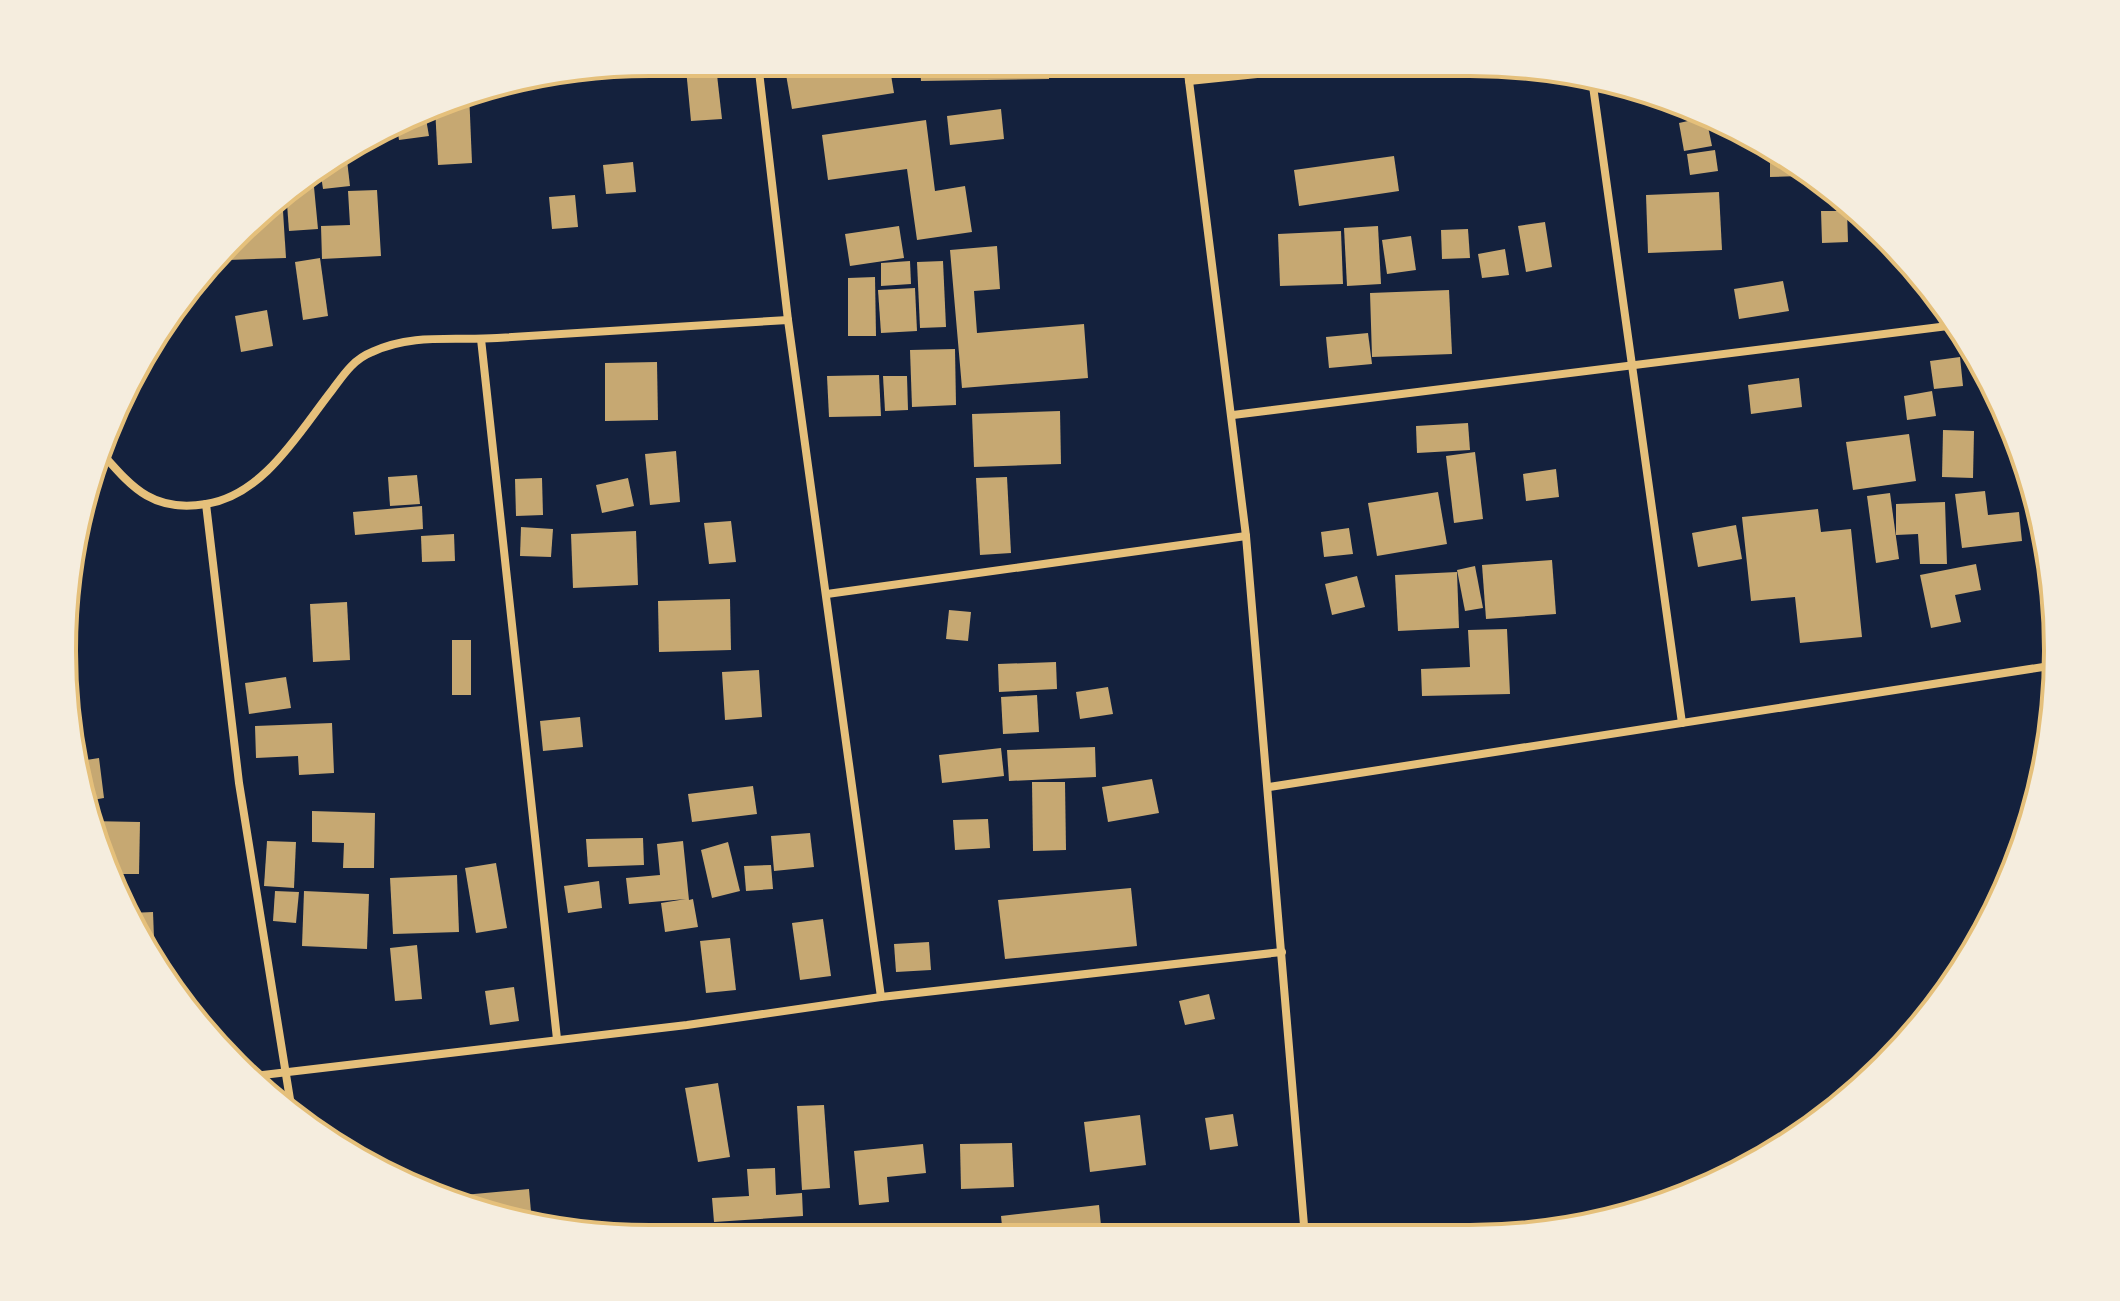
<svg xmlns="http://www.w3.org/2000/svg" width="2120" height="1301" font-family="'Varela Round',sans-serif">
	<rect width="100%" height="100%" fill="#14213d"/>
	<g fill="#c6a872">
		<path d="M 784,63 L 889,63 L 894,93 L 792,109 Z"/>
		<path d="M 920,64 L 1049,64 L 1049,79 L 921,81 Z"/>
		<path d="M 716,66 L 722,119 L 691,121 L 686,69 Z"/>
		<path d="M 469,92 L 472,163 L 438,165 L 435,107 Z"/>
		<path d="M 1001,109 L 1004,139 L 950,145 L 947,116 Z"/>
		<path d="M 425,113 L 429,136 L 399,140 L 397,127 Z"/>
		<path d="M 1706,117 L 1712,146 L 1684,151 L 1679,123 Z"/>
		<path d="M 926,120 L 935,191 L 965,186 L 972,232 L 917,240 L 907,169 L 828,180 L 822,135 Z"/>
		<path d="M 1715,150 L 1718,171 L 1690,175 L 1687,154 Z"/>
		<path d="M 1770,150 L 1799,167 L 1800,176 L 1770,177 Z"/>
		<path d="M 1394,156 L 1399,191 L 1299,206 L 1294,170 Z"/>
		<path d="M 347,160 L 350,186 L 323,189 L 320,169 Z"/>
		<path d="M 633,162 L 636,192 L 606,194 L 603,165 Z"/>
		<path d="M 314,187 L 318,229 L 289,231 L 286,190 Z"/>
		<path d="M 377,190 L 381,256 L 322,259 L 321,226 L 350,225 L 348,191 Z"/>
		<path d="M 1719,192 L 1722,250 L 1648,253 L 1646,195 Z"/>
		<path d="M 575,195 L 578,227 L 552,229 L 549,197 Z"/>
		<path d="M 283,211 L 286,258 L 228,260 L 228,253 L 266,212 Z"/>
		<path d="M 1821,211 L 1847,211 L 1848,242 L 1822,243 Z"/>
		<path d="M 1545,222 L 1552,267 L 1526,272 L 1518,226 Z"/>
		<path d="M 899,226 L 904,258 L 850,266 L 845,234 Z"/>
		<path d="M 1378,226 L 1381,284 L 1347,286 L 1344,228 Z"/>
		<path d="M 1468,229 L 1470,258 L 1442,259 L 1441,230 Z"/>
		<path d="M 1341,231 L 1343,284 L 1280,286 L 1278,234 Z"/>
		<path d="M 1411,236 L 1416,270 L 1387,274 L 1382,240 Z"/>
		<path d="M 997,246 L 1000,289 L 974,291 L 977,333 L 1084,324 L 1088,378 L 962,388 L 950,250 Z"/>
		<path d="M 1505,249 L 1509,275 L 1482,278 L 1478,254 Z"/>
		<path d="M 320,258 L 328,316 L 303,320 L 295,262 Z"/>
		<path d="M 910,261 L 911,284 L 881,286 L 881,263 Z"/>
		<path d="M 943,261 L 946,327 L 920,328 L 917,262 Z"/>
		<path d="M 875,277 L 876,336 L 848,336 L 848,278 Z"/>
		<path d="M 1783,281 L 1789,311 L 1739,319 L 1734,289 Z"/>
		<path d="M 915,288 L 917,331 L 881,333 L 878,290 Z"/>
		<path d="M 1449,290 L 1452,354 L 1372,357 L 1370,293 Z"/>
		<path d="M 267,310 L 273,346 L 241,352 L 235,316 Z"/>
		<path d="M 1368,333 L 1372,364 L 1329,368 L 1326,337 Z"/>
		<path d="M 955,349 L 956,405 L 912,407 L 910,350 Z"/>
		<path d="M 1960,357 L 1963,386 L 1934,389 L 1930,361 Z"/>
		<path d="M 657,362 L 658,420 L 605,421 L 605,363 Z"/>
		<path d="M 879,375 L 881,416 L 829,417 L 827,376 Z"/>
		<path d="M 883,376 L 907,376 L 908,410 L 885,411 Z"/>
		<path d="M 1799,378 L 1802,407 L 1751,414 L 1748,385 Z"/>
		<path d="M 1932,391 L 1936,416 L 1907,420 L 1904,396 Z"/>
		<path d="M 1060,411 L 1061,464 L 974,467 L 972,414 Z"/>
		<path d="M 1468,423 L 1470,450 L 1417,453 L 1416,426 Z"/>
		<path d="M 1943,430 L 1974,431 L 1973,478 L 1942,477 Z"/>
		<path d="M 1909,434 L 1916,481 L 1853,490 L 1846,442 Z"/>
		<path d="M 676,451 L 680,502 L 650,505 L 645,454 Z"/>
		<path d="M 1475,452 L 1483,519 L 1454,523 L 1446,456 Z"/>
		<path d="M 1556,469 L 1559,497 L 1526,501 L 1523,474 Z"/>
		<path d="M 417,475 L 420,504 L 390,506 L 388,477 Z"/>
		<path d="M 1007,477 L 1011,553 L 980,555 L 976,478 Z"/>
		<path d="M 542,478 L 543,515 L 516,516 L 515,479 Z"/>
		<path d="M 628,478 L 634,506 L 602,513 L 596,485 Z"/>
		<path d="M 1985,491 L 1988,515 L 2019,512 L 2022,541 L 1962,548 L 1955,494 Z"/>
		<path d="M 1438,492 L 1447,544 L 1377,556 L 1368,503 Z"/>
		<path d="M 1890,493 L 1899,559 L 1876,563 L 1867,496 Z"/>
		<path d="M 1945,502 L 1947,564 L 1920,564 L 1918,534 L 1896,535 L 1896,504 Z"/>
		<path d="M 422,506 L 423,529 L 355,535 L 353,512 Z"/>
		<path d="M 1818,509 L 1821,532 L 1851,529 L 1862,637 L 1800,643 L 1795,597 L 1751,601 L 1742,517 Z"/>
		<path d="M 731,521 L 736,562 L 709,564 L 704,523 Z"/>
		<path d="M 1736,525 L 1742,559 L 1698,567 L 1692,533 Z"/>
		<path d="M 521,527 L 553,529 L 551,557 L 520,556 Z"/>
		<path d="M 1349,528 L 1353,554 L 1324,557 L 1321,532 Z"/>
		<path d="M 636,531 L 638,585 L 573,588 L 571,534 Z"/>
		<path d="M 454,534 L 455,561 L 422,562 L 421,536 Z"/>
		<path d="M 1552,560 L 1556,614 L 1486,619 L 1482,565 Z"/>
		<path d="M 1976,564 L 1981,590 L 1955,595 L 1961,622 L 1931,628 L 1920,575 Z"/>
		<path d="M 1475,566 L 1483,608 L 1465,611 L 1457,570 Z"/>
		<path d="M 1457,572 L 1459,628 L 1398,631 L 1395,575 Z"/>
		<path d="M 1357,576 L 1365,607 L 1332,615 L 1325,584 Z"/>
		<path d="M 730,599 L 731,650 L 659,652 L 658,601 Z"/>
		<path d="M 347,602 L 350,660 L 313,662 L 310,604 Z"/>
		<path d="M 949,610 L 971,612 L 968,641 L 946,639 Z"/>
		<path d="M 1507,629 L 1510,694 L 1422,696 L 1421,669 L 1470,667 L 1468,630 Z"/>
		<rect x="452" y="640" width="19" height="55"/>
		<path d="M 1056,662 L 1057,689 L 999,692 L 998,664 Z"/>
		<path d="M 759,670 L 762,717 L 725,720 L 722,672 Z"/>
		<path d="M 286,677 L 291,708 L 249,714 L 245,683 Z"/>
		<path d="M 1108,687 L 1113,714 L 1080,719 L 1076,692 Z"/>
		<path d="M 1037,695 L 1039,732 L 1003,734 L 1001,697 Z"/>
		<path d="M 580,717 L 583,747 L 543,751 L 540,721 Z"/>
		<path d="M 332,723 L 334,773 L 299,775 L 298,756 L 256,758 L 255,726 Z"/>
		<path d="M 1095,747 L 1096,777 L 1009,781 L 1007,750 Z"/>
		<path d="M 1001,748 L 1004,776 L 942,783 L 939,755 Z"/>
		<path d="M 99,758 L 104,798 L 87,801 L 80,761 Z"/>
		<path d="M 1152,779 L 1159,813 L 1108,822 L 1102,787 Z"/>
		<path d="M 1032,782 L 1065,782 L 1066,850 L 1033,851 Z"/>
		<path d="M 753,786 L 757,814 L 692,822 L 688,794 Z"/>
		<path d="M 312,811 L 375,813 L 374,868 L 343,868 L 344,843 L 312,842 Z"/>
		<path d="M 988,819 L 990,848 L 955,850 L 953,820 Z"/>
		<path d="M 90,821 L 140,822 L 139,874 L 110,874 L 93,839 Z"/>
		<path d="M 810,833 L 814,867 L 774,871 L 771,836 Z"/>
		<path d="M 643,838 L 644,865 L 588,867 L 586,839 Z"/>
		<path d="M 267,841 L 296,842 L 294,888 L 264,886 Z"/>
		<path d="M 683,841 L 689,900 L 693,899 L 698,927 L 665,932 L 661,903 L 686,899 L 629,904 L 626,878 L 660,875 L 657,844 Z"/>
		<path d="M 728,842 L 740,891 L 712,898 L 701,850 Z"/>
		<path d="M 496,863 L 507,928 L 476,933 L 465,868 Z"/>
		<path d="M 771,865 L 773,889 L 746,891 L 744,866 Z"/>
		<path d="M 457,875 L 459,932 L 393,934 L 390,878 Z"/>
		<path d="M 599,881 L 602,908 L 568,913 L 564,886 Z"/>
		<path d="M 1131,888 L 1137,946 L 1005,959 L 998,900 Z"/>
		<path d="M 275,891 L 299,892 L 296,923 L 273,921 Z"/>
		<path d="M 304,891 L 369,894 L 367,949 L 302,946 Z"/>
		<path d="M 153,912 L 155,964 L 130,913 Z"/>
		<path d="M 823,919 L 831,976 L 800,980 L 792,923 Z"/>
		<path d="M 730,938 L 736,990 L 706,993 L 700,941 Z"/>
		<path d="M 929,942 L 931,970 L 896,972 L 894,944 Z"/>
		<path d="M 417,945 L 422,999 L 395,1001 L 390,948 Z"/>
		<path d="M 514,987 L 519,1021 L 490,1025 L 485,991 Z"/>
		<path d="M 1209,994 L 1215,1019 L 1185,1025 L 1179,1001 Z"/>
		<path d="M 718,1083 L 730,1157 L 698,1162 L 685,1088 Z"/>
		<path d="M 824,1105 L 830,1188 L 802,1190 L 797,1106 Z"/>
		<path d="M 1233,1114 L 1238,1146 L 1210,1150 L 1205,1118 Z"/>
		<path d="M 1140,1115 L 1146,1165 L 1090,1172 L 1084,1122 Z"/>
		<path d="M 1012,1143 L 1014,1187 L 961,1189 L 960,1144 Z"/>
		<path d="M 923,1144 L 926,1173 L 887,1177 L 889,1202 L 859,1205 L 854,1151 Z"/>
		<path d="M 775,1168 L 776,1195 L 802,1193 L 803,1216 L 714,1222 L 712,1198 L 749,1196 L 747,1169 Z"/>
		<path d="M 529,1189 L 532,1223 L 463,1204 L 463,1195 Z"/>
		<path d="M 1099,1205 L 1102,1236 L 1003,1236 L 1001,1216 Z"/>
		<path d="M 907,1224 L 908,1235 L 804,1235 L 804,1230 Z"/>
	</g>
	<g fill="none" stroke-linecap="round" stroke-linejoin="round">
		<g stroke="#e5c07b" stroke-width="8">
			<path d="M 758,63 L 788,320 L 881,997"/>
			<path d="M 1187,65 L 1246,536 L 1305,1237"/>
			<path d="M 1592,79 L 1682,723"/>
			<path d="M 1189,81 L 1333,66"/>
			<path d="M 481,339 L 557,1039"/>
			<path d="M 1233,415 L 1956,325"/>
			<path d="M 99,450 C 131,486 151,513 206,504 C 264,495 299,432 333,389 C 344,374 354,359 372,352 C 413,333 454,341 497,338 C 594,332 691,326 788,320"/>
			<path d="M 206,504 L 239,783 L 293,1118"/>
			<path d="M 827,594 L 1246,536"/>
			<path d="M 1269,787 L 2056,665"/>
			<path d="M 254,1076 L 687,1025 L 881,997 L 1282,952"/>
		</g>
	</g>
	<path d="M0 0H2120V1301H0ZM650 76H1470A574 574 0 0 1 2044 650V651A574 574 0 0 1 1470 1225H650A574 574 0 0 1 76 651V650A574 574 0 0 1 650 76Z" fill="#f5edde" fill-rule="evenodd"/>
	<path fill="none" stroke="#e5c07b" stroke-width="4" d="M650 76H1470A574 574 0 0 1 2044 650V651A574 574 0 0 1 1470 1225H650A574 574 0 0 1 76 651V650A574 574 0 0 1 650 76Z"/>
</svg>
